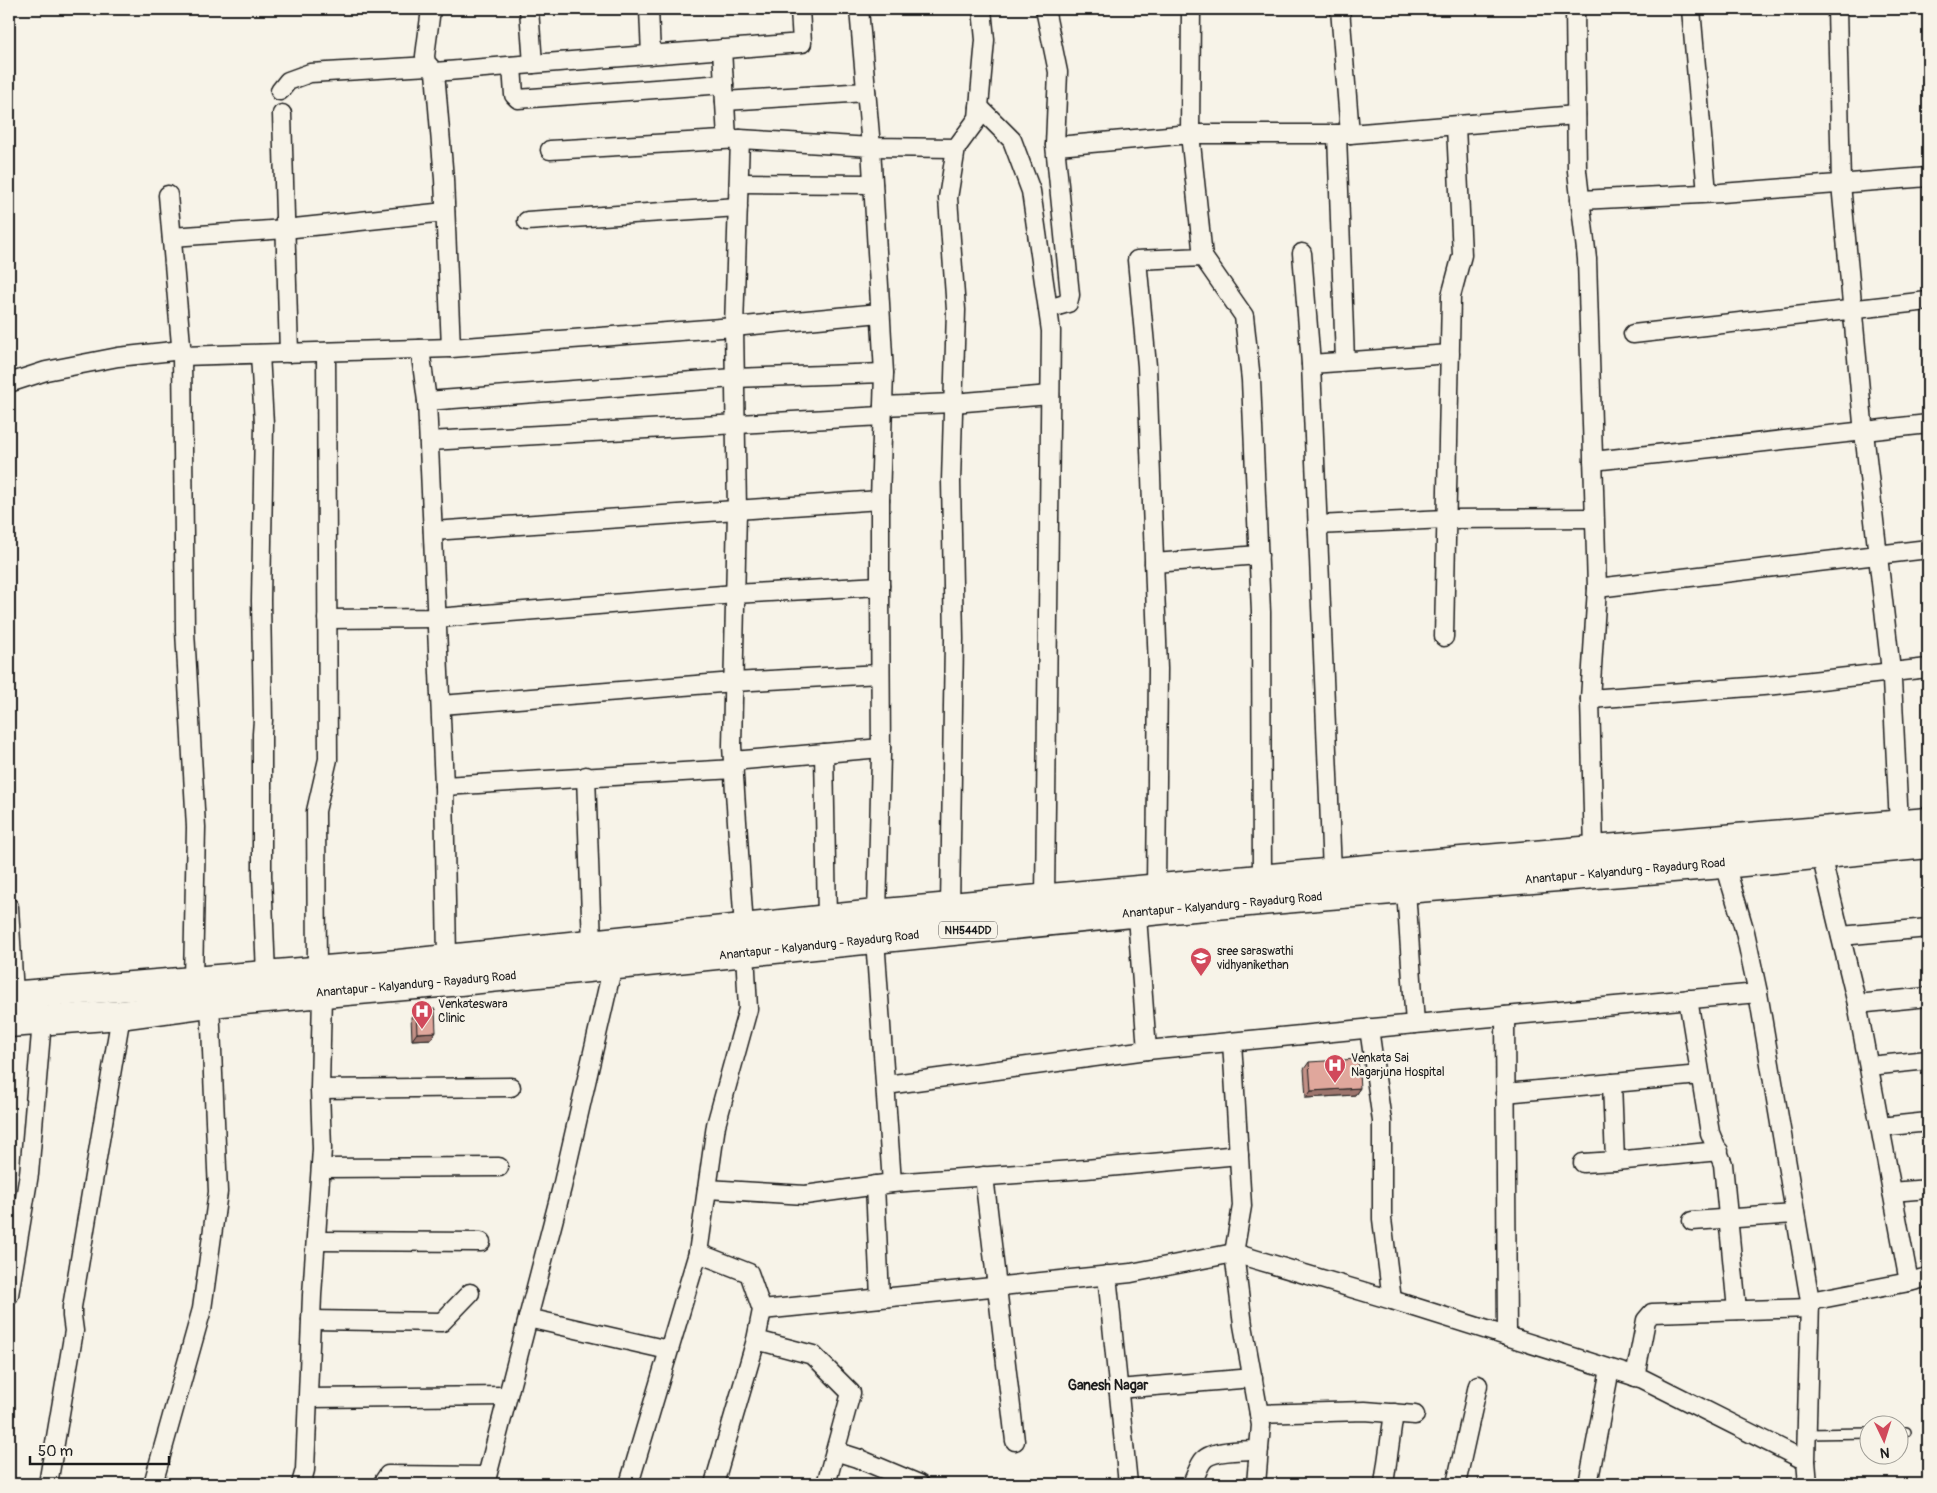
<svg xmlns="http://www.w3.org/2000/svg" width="1937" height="1493" font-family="Pangolin,sans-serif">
	<rect width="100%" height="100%" fill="#f7f3e8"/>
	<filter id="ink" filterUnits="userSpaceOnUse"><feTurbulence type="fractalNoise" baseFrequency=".02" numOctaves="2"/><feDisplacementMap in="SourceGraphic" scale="10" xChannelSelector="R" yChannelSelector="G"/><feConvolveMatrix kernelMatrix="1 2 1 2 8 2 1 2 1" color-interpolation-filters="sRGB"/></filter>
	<g filter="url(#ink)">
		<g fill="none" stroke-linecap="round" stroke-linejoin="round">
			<g stroke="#1c1c1c" stroke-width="12">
				<g id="service">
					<path d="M 1900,1433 L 1906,1432"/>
					<path d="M 1807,1434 L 1870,1433"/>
				</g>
			</g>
			<g stroke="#1c1c1c" stroke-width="21">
				<g id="minor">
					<path d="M 431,9 L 425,56 L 426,63 L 435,72"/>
					<path d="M 649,9 L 651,55"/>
					<path d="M 859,9 L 871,147 L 956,148 L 978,118 L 985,40 L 982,9"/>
					<path d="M 1045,9 L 1058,72 L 1055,145 L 1058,146 L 1190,134 L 1191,9"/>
					<path d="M 1575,9 L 1577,171 L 1587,259 L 1597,588 L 1590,699 L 1594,850"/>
					<path d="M 1691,9 L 1707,193"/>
					<path d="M 1837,9 L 1841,184 L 1863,423 L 1892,680 L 1899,824"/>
					<path d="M 722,49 L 727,139"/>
					<path d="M 533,64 L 802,43 L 800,9"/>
					<path d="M 512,66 L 514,95 L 518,99 L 724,84"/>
					<path d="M 280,91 L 288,81 L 310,73 L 429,66"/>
					<path d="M 725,101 L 866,92"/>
					<path d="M 979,107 L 1012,140 L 1031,191 L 1051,331 L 1045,899"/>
					<path d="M 282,114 L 289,353"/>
					<path d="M 1337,134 L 1345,361"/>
					<path d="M 1350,134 L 1576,115"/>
					<path d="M 740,139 L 871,147 L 884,373 L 880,500 L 880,586"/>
					<path d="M 550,150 L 740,139 L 734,327 L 737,510 L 732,746 L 744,928"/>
					<path d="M 739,183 L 873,184"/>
					<path d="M 168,195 L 182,356 L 185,631 L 196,827 L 193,981"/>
					<path d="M 1580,200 L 1721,193 L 1928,177"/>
					<path d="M 527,221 L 738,207"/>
					<path d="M 172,237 L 285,229 L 445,212"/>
					<path d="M 1302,253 L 1311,364 L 1332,872"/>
					<path d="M 1203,257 L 1244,316 L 1251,380 L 1261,612 L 1262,879"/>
					<path d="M 1048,309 L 1068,303 L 1070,295 L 1055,145"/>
					<path d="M 1633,334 L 1928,301"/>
					<path d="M 451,348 L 444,179 L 435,72 L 533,64 L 529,9"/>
					<path d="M 420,349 L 427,401"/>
					<path d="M 260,354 L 264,424 L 261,601 L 263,720 L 262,734 L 262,875 L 266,975"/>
					<path d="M 182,356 L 451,348 L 734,327 L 880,313"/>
					<path d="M 1311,364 L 1450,354"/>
					<path d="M 9,383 L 46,371 L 118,357 L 182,350"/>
					<path d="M 883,406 L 953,403 L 1050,395"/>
					<path d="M 429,441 L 882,416"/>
					<path d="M 1593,461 L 1928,424"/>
					<path d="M 1317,525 L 1446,519 L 1594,518"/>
					<path d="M 433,531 L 880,500"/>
					<path d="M 1154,563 L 1259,555"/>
					<path d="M 1597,588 L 1928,549"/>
					<path d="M 327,619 L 437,618 L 735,594 L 880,586 L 881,755 L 877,914"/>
					<path d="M 1444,637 L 1451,296 L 1462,255 L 1456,126"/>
					<path d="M 1590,699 L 1776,685 L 1928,668"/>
					<path d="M 441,705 L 734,682 L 880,674"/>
					<path d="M 824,753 L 827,919"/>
					<path d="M 733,761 L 881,748"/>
					<path d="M 586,776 L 592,944"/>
					<path d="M 444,786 L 734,769"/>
					<path d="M 1722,854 L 1745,932 L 1758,993"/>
					<path d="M 1156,889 L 1158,669 L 1147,366 L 1137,260 L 1203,257 L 1190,134 L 1350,134 L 1340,9"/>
					<path d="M 1136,903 L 1147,1050"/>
					<path d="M 9,907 L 14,995"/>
					<path d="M 950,908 L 954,639 L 951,481 L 956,310 L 948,198 L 956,148"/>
					<path d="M 1841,936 L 1928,928"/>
					<path d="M 745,952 L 748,1009 L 716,1125 L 698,1253 L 749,1273 L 762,1310 L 756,1340 L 813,1355 L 851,1393 L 826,1484"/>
					<path d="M 447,959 L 444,786 L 427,401 L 734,378 L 884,373"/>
					<path d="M 317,970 L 316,811 L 328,759 L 326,352"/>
					<path d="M 1688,999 L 1710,1133 L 1723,1164 L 1737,1310"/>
					<path d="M 1857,1004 L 1928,997"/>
					<path d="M 1505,1016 L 1507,1336"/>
					<path d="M 1415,1024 L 1758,993 L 1810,1301 L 1806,1461 L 1808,1484"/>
					<path d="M 1232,1042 L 1242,1206 L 1234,1253 L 1243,1325 L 1261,1425 L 1256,1484"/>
					<path d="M 1869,1066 L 1928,1060"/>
					<path d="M 1612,1083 L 1615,1161"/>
					<path d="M 886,1085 L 1147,1050 L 1415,1024 L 1406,890"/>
					<path d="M 320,1089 L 511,1087"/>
					<path d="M 1505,1093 L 1700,1075"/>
					<path d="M 1880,1127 L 1928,1122"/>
					<path d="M 1583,1163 L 1615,1161 L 1719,1151"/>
					<path d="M 321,1168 L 499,1167"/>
					<path d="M 984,1176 L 1015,1441"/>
					<path d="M 892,1183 L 1086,1169 L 1239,1155"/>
					<path d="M 875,1185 L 880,1298"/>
					<path d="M 707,1189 L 805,1195 L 892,1183 L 875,939"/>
					<path d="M 1892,1192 L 1928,1189"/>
					<path d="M 1692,1221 L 1795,1214"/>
					<path d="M 316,1241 L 481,1242"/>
					<path d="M 1107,1275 L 1128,1484"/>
					<path d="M 1909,1282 L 1928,1277"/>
					<path d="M 9,1295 L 29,1174 L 42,1021"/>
					<path d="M 1392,1300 L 1643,1379 L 1806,1461"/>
					<path d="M 1810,1301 L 1909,1282 L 1857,1004 L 1821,855"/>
					<path d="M 762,1310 L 1131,1273 L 1234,1253 L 1392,1300 L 1382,1219 L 1382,1121 L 1369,1028"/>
					<path d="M 528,1318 L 668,1350"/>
					<path d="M 311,1320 L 442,1322 L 470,1293"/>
					<path d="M 1635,1377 L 1646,1320 L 1652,1313 L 1810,1308"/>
					<path d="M 1118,1389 L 1253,1378"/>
					<path d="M 308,1398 L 507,1396"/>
					<path d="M 1259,1414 L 1365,1411 L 1415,1415"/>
					<path d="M 835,1451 L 857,1458 L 919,1484"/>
					<path d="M 48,1484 L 74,1331 L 72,1316 L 72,1307 L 121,1015"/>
					<path d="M 153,1484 L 202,1309 L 218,1192 L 210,1003"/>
					<path d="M 301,1484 L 305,1470 L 312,1295 L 322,1149 L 320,1089 L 322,993"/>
					<path d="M 382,1484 L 388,1475 L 487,1476"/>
					<path d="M 485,1484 L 562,1187 L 613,965"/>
					<path d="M 629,1484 L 698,1253"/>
					<path d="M 714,1484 L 756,1340"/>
					<path d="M 1192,1484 C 1195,1477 1198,1468 1202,1462 C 1210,1449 1245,1451 1259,1450"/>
					<path d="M 1384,1484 L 1394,1413"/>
					<path d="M 1456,1484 L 1478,1385"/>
					<path d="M 1588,1484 L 1610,1369"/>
				</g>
			</g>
			<g stroke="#1c1c1c" stroke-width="31">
				<g id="trunk">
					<path d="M 9,996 L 399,964 L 885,913 L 1390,867 L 1928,822"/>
					<path d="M 9,1023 L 121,1015 L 210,1003 L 450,982 L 1171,909 L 1329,895 L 1723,864 L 1928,844"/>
				</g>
			</g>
			<use href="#service" stroke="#f7f3e8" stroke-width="9"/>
			<use href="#minor" stroke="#f7f3e8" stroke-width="18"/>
			<use href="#trunk" stroke="#f7f3e8" stroke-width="28"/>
		</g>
		<g fill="#c19086" stroke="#1c1c1c">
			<path d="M 416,1010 L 436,1032 L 431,1039 L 412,1040 L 411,1017 Z"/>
			<path d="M 1309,1062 L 1360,1088 L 1355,1095 L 1306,1098 L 1304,1069 Z"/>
		</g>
		<g fill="#9d756d" stroke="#1c1c1c">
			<path d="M 436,1032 L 431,1039 L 412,1040 L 417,1033 Z"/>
			<path d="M 1360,1088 L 1355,1095 L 1306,1098 L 1311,1091 Z"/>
		</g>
		<g fill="#e0a79c" stroke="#1c1c1c">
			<path d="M 435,1009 L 436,1032 L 417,1033 L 416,1010 Z"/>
			<path d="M 1358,1059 L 1360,1088 L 1311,1091 L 1309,1062 Z"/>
		</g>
	</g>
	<defs>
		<g id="school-pin" transform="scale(1.125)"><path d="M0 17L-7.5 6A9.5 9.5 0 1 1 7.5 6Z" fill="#d1495b" stroke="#f7f3e8"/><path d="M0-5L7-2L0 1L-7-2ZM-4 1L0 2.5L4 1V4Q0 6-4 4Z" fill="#fff"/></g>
		<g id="hospital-pin" transform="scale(1.125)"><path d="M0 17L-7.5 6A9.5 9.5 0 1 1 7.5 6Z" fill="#d1495b" stroke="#f7f3e8"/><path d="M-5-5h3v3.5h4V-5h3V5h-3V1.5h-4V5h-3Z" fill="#fff"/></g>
	</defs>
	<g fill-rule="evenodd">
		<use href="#school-pin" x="1201" y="958"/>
		<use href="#hospital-pin" x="422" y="1011"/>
		<use href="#hospital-pin" x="1335" y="1065"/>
	</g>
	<g text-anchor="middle" stroke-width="4.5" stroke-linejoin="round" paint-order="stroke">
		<rect fill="#f7f3e8" stroke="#5e5c59" stroke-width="1" x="939" y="921.5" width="58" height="17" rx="4"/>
		<g font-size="11" font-weight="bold" fill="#1c1c1c">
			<text x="968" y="934">NH544DD</text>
		</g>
		<g font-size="12" fill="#1c1c1c" stroke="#f7f3e8">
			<text transform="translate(1625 871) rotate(-5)" y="4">Anantapur - Kalyandurg - Rayadurg Road</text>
			<text transform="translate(1222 905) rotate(-5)" y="4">Anantapur - Kalyandurg - Rayadurg Road</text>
			<text transform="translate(819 945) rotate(-6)" y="4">Anantapur - Kalyandurg - Rayadurg Road</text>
			<text transform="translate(416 984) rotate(-5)" y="4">Anantapur - Kalyandurg - Rayadurg Road</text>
		</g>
		<g font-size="12" fill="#1c1c1c" stroke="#f7f3e8" text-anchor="start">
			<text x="1217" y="955">sree saraswathi<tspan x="1217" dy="14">vidhyanikethan</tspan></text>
			<text x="438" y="1008">Venkateswara<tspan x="438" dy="14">Clinic</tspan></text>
			<text x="1351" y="1062">Venkata Sai<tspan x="1351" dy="14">Nagarjuna Hospital</tspan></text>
		</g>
		<g font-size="14" font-weight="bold" fill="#1c1c1c" stroke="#f7f3e8">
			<text x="1108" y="1390">Ganesh Nagar</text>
		</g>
	</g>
	<rect width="1937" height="1493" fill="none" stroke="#f7f3e8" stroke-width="30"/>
	<rect x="15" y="15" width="1907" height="1463" fill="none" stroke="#1c1c1c" stroke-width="2" filter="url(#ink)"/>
	<g transform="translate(1884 1440) rotate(176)"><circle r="24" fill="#f7f3e8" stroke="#9f9d96"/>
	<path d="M0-4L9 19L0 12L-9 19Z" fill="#d1495b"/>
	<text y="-8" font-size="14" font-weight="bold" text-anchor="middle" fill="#1c1c1c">N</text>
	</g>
	<path d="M30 1456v8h139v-8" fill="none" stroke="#1c1c1c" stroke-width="2.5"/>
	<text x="38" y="1456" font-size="15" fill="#1c1c1c" stroke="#f7f3e8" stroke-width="4" paint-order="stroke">50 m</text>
</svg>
